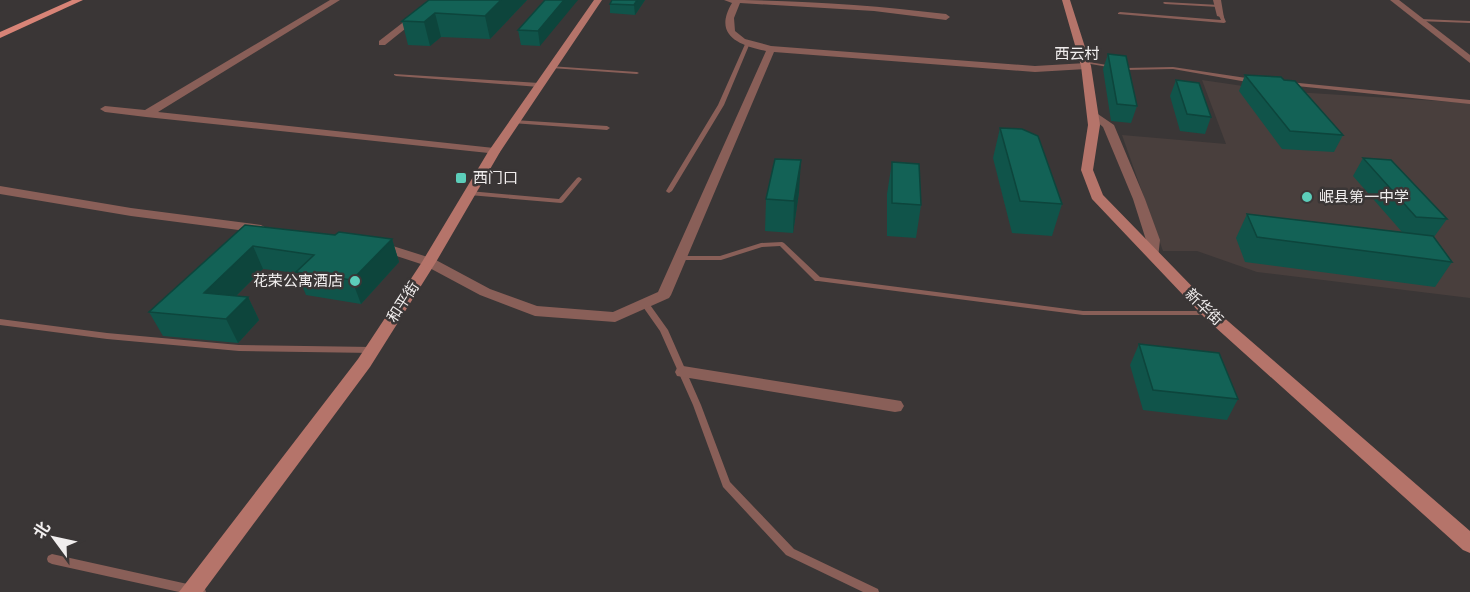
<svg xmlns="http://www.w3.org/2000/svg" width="1470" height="592" font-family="Rubik,'Noto Sans SC',sans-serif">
	<rect width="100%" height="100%" fill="#3a3636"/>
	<path fill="#493f3d" d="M 1202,80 L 1278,91 L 1470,103 L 1470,298 L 1257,272 L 1197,251 L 1163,251 L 1122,135 L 1226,144 Z"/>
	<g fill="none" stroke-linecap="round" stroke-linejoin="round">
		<g fill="#895f58" fill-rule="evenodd">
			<path d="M 1164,2 L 1219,5 L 1221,6 L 1219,7 L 1165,4 L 1163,3 Z"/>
			<path d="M 1120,12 L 1221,20 L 1219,16 L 1221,15 L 1223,15 L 1226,22 L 1224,23 L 1118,14 L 1118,13 Z"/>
			<path d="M 1420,19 L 1470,21 L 1470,23 L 1418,21 L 1418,19 Z"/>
			<path d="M 746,42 L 750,43 L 724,105 L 672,191 L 669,193 L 667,192 L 666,191 L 718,105 Z"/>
			<path d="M 1083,61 L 1125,68 L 1173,67 L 1253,79 L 1256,81 L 1253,83 L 1173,69 L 1125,70 L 1085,63 L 1083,63 Z"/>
			<path d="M 549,66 L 637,72 L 639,73 L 637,74 L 551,68 L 549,67 Z"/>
			<path d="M 394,74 L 539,83 L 542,85 L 539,87 L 396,76 L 394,75 Z"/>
			<path d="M 1289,82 L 1470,100 L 1470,104 L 1287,85 L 1286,84 Z"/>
			<path d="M 514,120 L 607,126 L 610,128 L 607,130 L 512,123 L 511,122 Z"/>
			<path d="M 579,177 L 582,179 L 563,202 L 561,203 L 469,195 L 466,193 L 469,191 L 559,199 L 577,178 Z"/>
			<path d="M 782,242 L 784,243 L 820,277 L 1083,311 L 1209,311 L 1213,313 L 1209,315 L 1083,315 L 818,281 L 815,281 L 780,246 L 762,247 L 721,260 L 680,260 L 676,258 L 680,256 L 720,256 L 761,243 Z"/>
			<path d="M 642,302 L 648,302 L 668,330 L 701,405 L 730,482 L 794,549 L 878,589 L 879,592 L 863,592 L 786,555 L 723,487 L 693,405 L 660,331 L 641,304 Z"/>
			<path d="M 0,319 L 107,333 L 239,345 L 373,347 L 376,348 L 377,350 L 376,352 L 373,353 L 239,351 L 107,339 L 0,325 Z"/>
			<path d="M 52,554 L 201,587 L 205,589 L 206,592 L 179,592 L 52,564 L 48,562 L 47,559 L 48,556 Z"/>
		</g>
		<g fill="#895f58" fill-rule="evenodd">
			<path d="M 330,0 L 340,0 L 158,112 L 494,148 L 500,152 L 498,154 L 146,117 L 105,112 L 100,109 L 105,106 L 145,110 Z"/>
			<path d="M 432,0 L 441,0 L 385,45 L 379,45 L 379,41 Z"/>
			<path d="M 724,0 C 798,0 872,5 946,14 L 950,17 L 946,20 L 874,11 L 740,3 L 734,18 L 735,31 L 745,39 L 771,46 L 1035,66 L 1086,63 L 1091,66 L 1086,69 L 1035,72 L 774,52 L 671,295 L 669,298 L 615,322 L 535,316 L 480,295 L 424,265 L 372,248 L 370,245 L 377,241 L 434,259 L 490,289 L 537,306 L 613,312 L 658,292 L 766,51 C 738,45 713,35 732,3 Z"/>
			<path d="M 1213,0 L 1221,0 L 1224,18 L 1217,16 Z"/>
			<path d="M 1390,0 L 1399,0 L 1470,55 L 1470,63 Z"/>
			<path d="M 1092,110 L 1114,125 L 1145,199 L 1160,240 L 1158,258 L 1153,259 L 1146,255 L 1146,240 L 1133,199 L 1103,127 L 1087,113 Z"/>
			<path d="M 0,186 L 131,208 L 261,225 L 268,229 L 261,233 L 131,216 L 0,194 Z"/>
			<path d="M 683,366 L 895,400 L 901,401 L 904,406 L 901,411 L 895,412 L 677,376 L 675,372 L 677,368 Z"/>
		</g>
		<g fill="#b5746a" fill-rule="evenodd">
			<path d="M 594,0 L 602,0 L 500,152 L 436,262 L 370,367 L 203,592 L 179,592 L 358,359 L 422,262 L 488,152 Z"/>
			<path d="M 1062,0 L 1070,0 L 1091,66 L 1100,125 L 1093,170 L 1103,195 L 1214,309 L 1470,531 L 1470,553 L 1463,550 L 1204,317 L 1092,199 L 1081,170 L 1088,125 L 1081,66 Z"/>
		</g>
		<path fill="#d88477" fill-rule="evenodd" d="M 72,0 L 83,0 L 0,38 L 0,32 Z"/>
	</g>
	<g fill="#10544a">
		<path d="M 429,0 L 527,0 L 490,39 L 441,37 L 430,46 L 408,45 L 402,21 Z"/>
		<path d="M 545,0 L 540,46 L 521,45 L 518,30 Z"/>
		<path d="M 612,0 L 645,0 L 635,15 L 610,13 L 610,4 Z"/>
		<path d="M 1108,54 L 1137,106 L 1131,123 L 1111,121 L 1103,69 Z"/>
		<path d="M 1245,75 L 1343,135 L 1334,152 L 1282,149 L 1239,91 Z"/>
		<path d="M 1176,80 L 1211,117 L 1205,134 L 1180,131 L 1170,96 Z"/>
		<path d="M 1000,128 L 1062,204 L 1052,236 L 1012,233 L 993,158 Z"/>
		<path d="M 1363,158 L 1447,219 L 1434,237 L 1452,262 L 1435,287 L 1245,262 L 1236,238 L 1247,214 L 1402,232 L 1353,176 Z"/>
		<path d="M 892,162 L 921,205 L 916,238 L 887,236 L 887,194 Z"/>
		<path d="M 799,192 L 793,233 L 765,231 L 766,199 Z"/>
		<path d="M 245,225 L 335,235 L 392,239 L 399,262 L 361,304 L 306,295 L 297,273 L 263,269 L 236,296 L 248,297 L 259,320 L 238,343 L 163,336 L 149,312 Z"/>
		<path d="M 1139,344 L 1238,399 L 1227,420 L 1143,410 L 1130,365 Z"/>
	</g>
	<g fill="#0d453c">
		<path d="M 501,0 L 527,0 L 490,39 L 485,16 Z"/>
		<path d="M 564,0 L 578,0 L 540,46 L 538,31 Z"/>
		<path d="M 637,0 L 645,0 L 635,15 L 634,5 Z"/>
		<path d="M 435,13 L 441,37 L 430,46 L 424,22 Z"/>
		<path d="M 801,160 L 799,192 L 793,233 L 794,201 Z"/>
		<path d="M 392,239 L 399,262 L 361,304 L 352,280 Z"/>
		<path d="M 253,246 L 263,269 L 216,316 L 204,293 Z"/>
		<path d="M 248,297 L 259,320 L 238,343 L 226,319 Z"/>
	</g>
	<g fill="#136256" stroke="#0d453c" stroke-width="1.5">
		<path d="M 429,0 L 501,0 L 485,16 L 435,13 L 424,22 L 402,21 Z"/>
		<path d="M 545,0 L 564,0 L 538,31 L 518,30 Z"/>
		<path d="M 612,0 L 637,0 L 634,5 L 610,4 Z"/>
		<path d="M 1108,54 L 1126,56 L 1137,106 L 1117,104 Z"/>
		<path d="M 1245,75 L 1281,77 L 1284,80 L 1295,81 L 1343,135 L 1290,131 Z"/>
		<path d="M 1176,80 L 1199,83 L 1211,117 L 1187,114 Z"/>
		<path d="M 1000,128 L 1022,129 L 1038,136 L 1062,204 L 1020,201 Z"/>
		<path d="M 1363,158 L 1391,160 L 1447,219 L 1416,217 Z"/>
		<path d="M 775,159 L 801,160 L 794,201 L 766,199 Z"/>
		<path d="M 892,162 L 919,164 L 921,205 L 892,203 Z"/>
		<path d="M 1247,214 L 1433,236 L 1452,262 L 1257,237 Z"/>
		<path d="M 245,225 L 335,235 L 339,232 L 392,239 L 352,280 L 296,272 L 314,255 L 253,246 L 204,293 L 248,297 L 226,319 L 149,312 Z"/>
		<path d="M 1139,344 L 1219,353 L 1238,399 L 1153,390 Z"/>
	</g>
	<g fill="#5cceba" stroke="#3a3636" stroke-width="2">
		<rect x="455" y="172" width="12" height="12" rx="3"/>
		<circle cx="1307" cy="197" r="6"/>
		<circle cx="355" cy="281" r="6"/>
	</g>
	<g text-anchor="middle" stroke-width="5" stroke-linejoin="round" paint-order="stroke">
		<g font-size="15" fill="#f1eeee" stroke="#3a3636">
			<text x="1077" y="59">西云村</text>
		</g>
		<g font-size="15" fill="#f1eeee" stroke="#3a3636" text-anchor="start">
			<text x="473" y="183">西门口</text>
			<text x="1319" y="202">岷县第一中学</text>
			<text x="343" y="286" text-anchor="end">花荣公寓酒店</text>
		</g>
		<g font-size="15" fill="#f1eeee" stroke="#3a3636">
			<text transform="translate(403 302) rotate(-57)" y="5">和平街</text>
			<text transform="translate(1204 307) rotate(44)" y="5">新华街</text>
		</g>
	</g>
	<g transform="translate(54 538) rotate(303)" stroke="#3a3636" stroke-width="4.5" paint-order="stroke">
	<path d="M0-4.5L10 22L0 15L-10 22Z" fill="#f1eeee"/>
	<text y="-9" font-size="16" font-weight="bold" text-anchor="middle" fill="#f1eeee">北</text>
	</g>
</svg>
